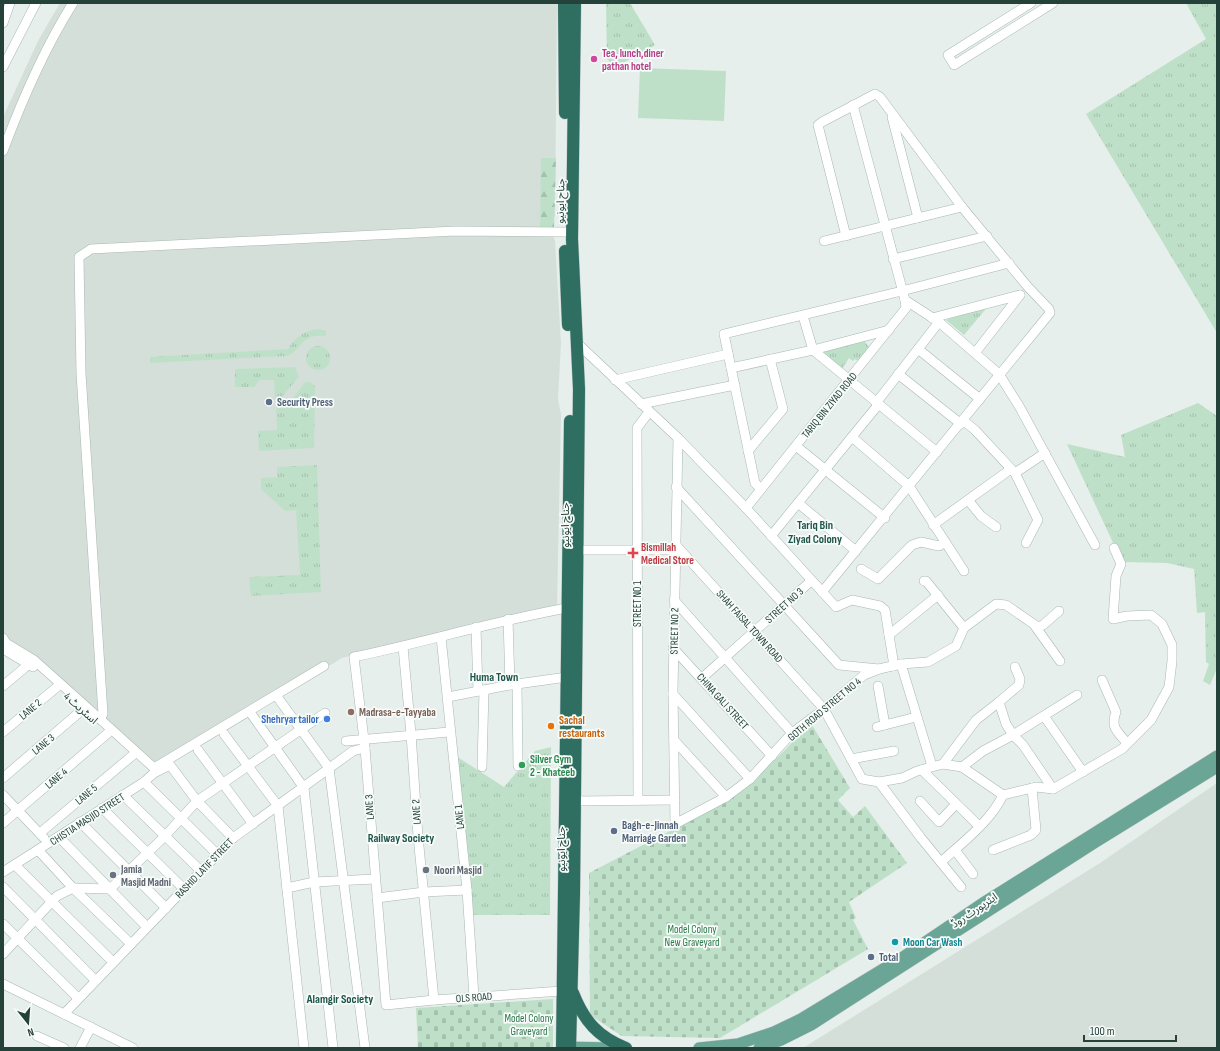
<svg xmlns="http://www.w3.org/2000/svg" width="1220" height="1051" font-family="'Sofia Sans Condensed','Noto Sans Arabic',sans-serif">
	<defs>
		<pattern id="grass-tufts" width="24" height="20" patternUnits="userSpaceOnUse"><rect width="24" height="20" fill="#bfe0c8"/><path d="M3 7l-1-3M5 7V3M7 7l1-3M15 17l-1-3M17 17v-4M19 17l1-3" fill="none" stroke="#a4c1ad"/></pattern>
		<pattern id="forest-firs" width="22" height="20" patternUnits="userSpaceOnUse"><rect width="22" height="20" fill="#bfe0c8"/><path d="M5 1l3.5 6h-7zM16 11l3.5 6h-7z" fill="#a4c1ad"/></pattern>
		<pattern id="cemetery-stones" width="16" height="16" patternUnits="userSpaceOnUse"><rect width="16" height="16" fill="#bfe0c8"/><path d="M2 7V4a2 2 0 0 1 4 0v3zM10 15v-3a2 2 0 0 1 4 0v3z" fill="#a4c1ad"/></pattern>
	</defs>
	<rect width="100%" height="100%" fill="#e6efeb"/>
	<g fill="#d4dfda">
		<path d="M 60,3 L 557,3 L 555,216 L 553,217 L 553,235 L 555,241 L 561,343 L 558,399 L 561,414 L 557,606 L 342,658 L 154,772 L 30,661 L 3,647 L 3,117 L 38,41 Z"/>
		<path d="M 1217,783 L 1217,1048 L 803,1048 L 1100,863 Z"/>
	</g>
	<g fill="url(#grass-tufts)">
		<path d="M 606,3 L 630,3 L 655,45 L 621,64 L 613,65 L 607,59 Z"/>
		<path d="M 1186,3 L 1217,3 L 1217,333 L 1086,114 L 1206,39 Z"/>
		<path d="M 989,305 L 964,335 L 946,320 Z"/>
		<path d="M 319,329 L 327,331 L 325,336 C 299,333 302,352 286,356 L 150,363 L 150,357 L 288,349 C 295,337 305,330 319,329 Z"/>
		<path d="M 870,337 L 865,342 L 869,347 L 858,361 L 855,359 L 853,361 L 849,358 L 842,369 L 820,351 Z"/>
		<circle cx="318" cy="358" r="12"/>
		<path d="M 295,367 L 299,377 L 281,398 L 275,399 L 274,380 L 259,380 L 255,387 L 235,387 L 235,369 Z"/>
		<path d="M 305,382 L 310,382 L 315,386 L 314,448 L 259,451 L 258,431 L 277,430 L 276,406 L 287,406 Z"/>
		<path d="M 1198,403 L 1217,416 L 1217,668 L 1210,685 L 1203,681 L 1209,664 L 1206,662 L 1205,612 L 1197,613 L 1194,569 L 1167,563 L 1122,562 L 1067,444 L 1125,457 L 1121,435 Z"/>
		<path d="M 317,465 L 321,592 L 251,596 L 249,577 L 300,575 L 296,510 L 285,511 L 261,489 L 261,478 L 277,477 L 277,467 Z"/>
		<path d="M 551,747 L 550,915 L 471,915 L 456,756 L 504,787 L 535,751 Z"/>
	</g>
	<path fill="url(#forest-firs)" d="M 541,158 L 556,158 L 554,227 L 540,227 Z"/>
	<g fill="url(#cemetery-stones)">
		<path d="M 812,725 L 850,788 L 838,800 L 853,817 L 865,806 L 907,863 L 849,902 L 856,918 L 853,920 L 868,949 L 720,1038 L 622,1036 L 590,1015 L 589,873 L 716,807 L 741,792 L 786,749 L 797,737 Z"/>
		<path d="M 553,999 L 553,1048 L 418,1048 L 416,1008 Z"/>
	</g>
	<path fill="#bfe0c8" d="M 640,68 L 726,71 L 724,121 L 638,118 Z"/>
	<g fill="none" stroke-linecap="round" stroke-linejoin="round">
		<g stroke="#a8b8b2" stroke-width="10">
			<g id="minor">
				<path d="M 1031,3 L 948,55 L 954,65 L 1053,3"/>
				<path d="M 3,23 L 10,3"/>
				<path d="M 3,67 L 36,3"/>
				<path d="M 853,105 L 905,300 L 939,322 L 999,374 L 1019,406 L 1095,545"/>
				<path d="M 892,117 L 918,218"/>
				<path d="M 3,151 C 22,100 44,49 73,3"/>
				<path d="M 846,236 L 818,125 L 822,122 L 875,94 L 880,97 L 962,207"/>
				<path d="M 893,259 L 987,236"/>
				<path d="M 803,316 L 813,350 L 937,452"/>
				<path d="M 932,318 L 1020,295"/>
				<path d="M 577,343 L 678,438 L 746,508 L 836,607 L 852,600 L 880,606 L 885,610 L 894,666"/>
				<path d="M 918,349 L 980,399"/>
				<path d="M 975,353 L 1020,295"/>
				<path d="M 731,368 L 813,350 L 889,330"/>
				<path d="M 898,374 L 961,424"/>
				<path d="M 615,380 L 728,354"/>
				<path d="M 876,403 L 939,322"/>
				<path d="M 641,404 L 735,385"/>
				<path d="M 964,421 L 975,430 L 1015,473 L 1038,520 L 1026,543"/>
				<path d="M 852,437 L 909,486 L 964,571"/>
				<path d="M 678,438 L 673,692 L 675,824 L 726,797 L 750,779 L 792,733 L 824,709 L 864,675 L 879,669"/>
				<path d="M 796,446 L 885,518"/>
				<path d="M 748,451 L 783,409 L 770,359"/>
				<path d="M 1015,473 L 1045,453"/>
				<path d="M 676,487 L 839,665 L 879,669 L 901,664 L 928,662 L 956,646 L 964,628 L 996,604 L 1006,605 L 1038,627 L 1043,625 L 1059,611"/>
				<path d="M 761,489 L 755,483 L 724,334 L 902,291 L 1009,263"/>
				<path d="M 968,500 L 981,516 L 996,527"/>
				<path d="M 798,503 L 856,551"/>
				<path d="M 746,508 L 906,308 L 905,300"/>
				<path d="M 933,525 L 1011,469"/>
				<path d="M 771,536 L 878,405"/>
				<path d="M 675,544 L 824,709 L 862,779 L 879,782 L 921,838 L 961,887"/>
				<path d="M 577,550 L 674,550"/>
				<path d="M 861,569 L 878,579 L 912,545 L 921,542 L 939,546 L 945,542"/>
				<path d="M 924,581 L 926,581 L 964,628"/>
				<path d="M 822,592 L 1050,313 L 1049,309 L 1028,287 L 962,207 L 824,241"/>
				<path d="M 674,600 L 792,733"/>
				<path d="M 508,619 L 510,685"/>
				<path d="M 1035,626 L 1060,661"/>
				<path d="M 476,627 L 478,691"/>
				<path d="M 889,635 L 938,595"/>
				<path d="M 441,637 L 467,890 L 474,997"/>
				<path d="M 3,638 L 6,643 L 34,660 L 100,719 L 103,714 L 81,373 L 79,257 L 91,249 L 455,231 L 565,232"/>
				<path d="M 403,647 L 411,734 L 418,836 L 434,1000"/>
				<path d="M 673,648 L 772,756"/>
				<path d="M 3,649 L 33,667"/>
				<path d="M 901,664 L 932,766"/>
				<path d="M 702,678 L 811,581"/>
				<path d="M 1102,680 L 1116,712 C 1110,728 1118,732 1127,743"/>
				<path d="M 517,684 L 518,766"/>
				<path d="M 3,686 L 29,664"/>
				<path d="M 878,686 L 885,725"/>
				<path d="M 673,694 L 750,779"/>
				<path d="M 448,697 L 510,685 L 567,677"/>
				<path d="M 278,698 L 329,768 L 365,1048"/>
				<path d="M 999,702 L 1019,685 L 1020,679 L 1015,667"/>
				<path d="M 252,715 L 304,788 L 333,1048"/>
				<path d="M 1044,716 L 1083,772"/>
				<path d="M 100,719 L 154,768 L 324,666"/>
				<path d="M 877,727 L 916,717"/>
				<path d="M 3,732 L 57,687"/>
				<path d="M 224,734 L 278,806 L 304,1048"/>
				<path d="M 674,740 L 726,797"/>
				<path d="M 346,741 L 449,732"/>
				<path d="M 198,750 L 253,824"/>
				<path d="M 851,759 L 894,751"/>
				<path d="M 943,764 L 976,720 L 999,702 L 1006,724 L 1013,735 L 1077,695"/>
				<path d="M 482,767 L 484,690"/>
				<path d="M 962,767 L 983,751 L 1013,735 L 1023,745 L 1053,789 L 1036,787 L 1003,795"/>
				<path d="M 922,770 L 979,826"/>
				<path d="M 3,778 L 82,710"/>
				<path d="M 144,782 L 217,854"/>
				<path d="M 879,782 L 902,778 L 917,771 L 943,764 L 962,767 L 1003,795 C 990,822 963,842 941,862"/>
				<path d="M 1053,789 L 1122,749 L 1151,720 L 1169,687 L 1172,661 L 1172,645 L 1162,624 L 1151,615 L 1127,616 L 1113,619 L 1116,576 L 1121,564 L 1114,548"/>
				<path d="M 3,795 L 44,838"/>
				<path d="M 123,795 L 201,871"/>
				<path d="M 638,800 L 637,428 L 649,412"/>
				<path d="M 574,801 L 675,800"/>
				<path d="M 920,801 L 939,822 L 956,804"/>
				<path d="M 102,808 L 184,889"/>
				<path d="M 80,822 L 166,908"/>
				<path d="M 3,823 L 108,733"/>
				<path d="M 40,833 L 133,755"/>
				<path d="M 59,837 L 147,927"/>
				<path d="M 38,850 L 73,888 L 131,944"/>
				<path d="M 955,850 L 973,874"/>
				<path d="M 993,850 L 1031,835 L 1036,830 L 1032,788"/>
				<path d="M 15,865 L 113,962"/>
				<path d="M 3,872 L 144,782 L 154,773 L 170,765 L 197,801 L 233,838"/>
				<path d="M 3,887 L 95,980"/>
				<path d="M 287,888 L 314,882 L 375,879"/>
				<path d="M 377,898 L 424,892 L 467,890"/>
				<path d="M 3,924 L 78,998"/>
				<path d="M 3,954 L 57,896 L 73,888 L 110,889 L 165,836 L 197,801 L 325,713"/>
				<path d="M 3,984 L 133,1048"/>
				<path d="M 562,991 L 434,1000 L 386,1005 L 365,748 L 354,657 C 425,642 495,621 567,608"/>
				<path d="M 64,1014 L 233,838 L 353,751 L 365,748"/>
				<path d="M 37,1036 L 64,1048"/>
				<path d="M 80,1048 L 91,1027"/>
			</g>
		</g>
		<g stroke="#c2cac8" stroke-width="12">
			<g id="major">
				<path d="M 562,1047 L 613,1048"/>
				<path d="M 699,1048 L 738,1044 L 774,1032 L 801,1019 L 903,957 L 983,903 L 1217,756"/>
				<path d="M 759,1048 L 781,1040 L 811,1025 L 1094,843 L 1217,767"/>
			</g>
		</g>
		<g stroke="#c2cac8" stroke-width="13">
			<g id="highway">
				<path d="M 564,3 L 565,113"/>
				<path d="M 565,251 L 568,325"/>
				<path d="M 573,993 C 584,1021 598,1037 626,1048"/>
				<path d="M 562,1048 L 570,421"/>
				<path d="M 570,1048 L 574,894 L 579,389 L 572,239 L 575,3"/>
			</g>
		</g>
		<use href="#minor" stroke="#fff" stroke-width="9"/>
		<use href="#major" stroke="#6aa596" stroke-width="11"/>
		<use href="#highway" stroke="#2f6f62" stroke-width="12"/>
	</g>
	<circle fill="#d1479c" stroke="#f7fbf9" stroke-width="1.5" cx="594" cy="59" r="4"/>
	<g fill="#5c6f8a" stroke="#f7fbf9" stroke-width="1.5">
		<circle cx="269" cy="402" r="4"/>
		<circle cx="614" cy="831" r="4"/>
		<circle cx="871" cy="957" r="4"/>
	</g>
	<path fill="#e0444e" stroke="#f7fbf9" stroke-width="1.5" d="M631 547h4v4h4v4h-4v4h-4v-4h-4v-4h4z"/>
	<circle fill="#8d6e63" stroke="#f7fbf9" stroke-width="1.5" cx="351" cy="712" r="4"/>
	<circle fill="#3f7fe0" stroke="#f7fbf9" stroke-width="1.5" cx="327" cy="719" r="4"/>
	<circle fill="#e8710a" stroke="#f7fbf9" stroke-width="1.5" cx="551" cy="726" r="4"/>
	<circle fill="#2e9e5b" stroke="#f7fbf9" stroke-width="1.5" cx="522" cy="765" r="4"/>
	<g fill="#6b7280" stroke="#f7fbf9" stroke-width="1.5">
		<circle cx="426" cy="870" r="4"/>
		<circle cx="113" cy="875" r="4"/>
	</g>
	<circle fill="#0f9aa8" stroke="#f7fbf9" stroke-width="1.5" cx="895" cy="942" r="4"/>
	<g text-anchor="middle" stroke-width="3.5" stroke-linejoin="round" paint-order="stroke">
		<g font-size="11" font-weight="bold" fill="#b23c85" stroke="#f7fbf9" text-anchor="start">
			<text x="602" y="57">Tea, lunch,diner<tspan x="602" dy="13">pathan hotel</tspan></text>
		</g>
		<g font-size="11" fill="#24423a" stroke="#f7fbf9">
			<text transform="translate(560 201) rotate(-89)" y="4">جناح ایونیو</text>
			<text transform="translate(829 405) rotate(-51)" y="4">TARIQ BIN ZIYAD ROAD</text>
			<text transform="translate(565 525) rotate(-90)" y="4">جناح ایونیو</text>
			<text transform="translate(637 604) rotate(-90)" y="4">STREET NO 1</text>
			<text transform="translate(784 605) rotate(-42)" y="4">STREET NO 3</text>
			<text transform="translate(750 626) rotate(48)" y="4">SHAH FAISAL TOWN ROAD</text>
			<text transform="translate(674 631) rotate(-89)" y="4">STREET NO 2</text>
			<text transform="translate(723 701) rotate(48)" y="4">CHINA GALI STREET</text>
			<text transform="translate(81 708) rotate(42)" y="4">اسٹریٹ 4</text>
			<text transform="translate(30 709) rotate(-40)" y="4">LANE 2</text>
			<text transform="translate(824 709) rotate(-40)" y="4">GOTH ROAD STREET NO 4</text>
			<text transform="translate(43 744) rotate(-40)" y="4">LANE 3</text>
			<text transform="translate(56 778) rotate(-41)" y="4">LANE 4</text>
			<text transform="translate(86 794) rotate(-40)" y="4">LANE 5</text>
			<text transform="translate(369 807) rotate(-94)" y="4">LANE 3</text>
			<text transform="translate(416 812) rotate(-94)" y="4">LANE 2</text>
			<text transform="translate(459 817) rotate(-96)" y="4">LANE 1</text>
			<text transform="translate(87 819) rotate(-33)" y="4">CHISTIA MASJID STREET</text>
			<text transform="translate(561 849) rotate(-90)" y="4">جناح ایونیو</text>
			<text transform="translate(204 868) rotate(-46)" y="4">RASHID LATIF STREET</text>
			<text transform="translate(974 910) rotate(-34)" y="4">ایئرپورٹ روڈ</text>
			<text transform="translate(474 997) rotate(-4)" y="4">OLS ROAD</text>
		</g>
		<g font-size="11" font-weight="bold" fill="#4e5e75" stroke="#f7fbf9" text-anchor="start">
			<text x="277" y="406">Security Press</text>
			<text x="622" y="829">Bagh-e-Jinnah<tspan x="622" dy="13">Marriage Garden</tspan></text>
			<text x="879" y="961">Total</text>
		</g>
		<g font-size="11" font-weight="bold" fill="#be3a42" stroke="#f7fbf9" text-anchor="start">
			<text x="641" y="551">Bismillah<tspan x="641" dy="13">Medical Store</tspan></text>
		</g>
		<g font-size="11" font-weight="bold" fill="#785e54" stroke="#f7fbf9" text-anchor="start">
			<text x="359" y="716">Madrasa-e-Tayyaba</text>
		</g>
		<g font-size="11" font-weight="bold" fill="#366cbe" stroke="#f7fbf9" text-anchor="end">
			<text x="319" y="723">Shehryar tailor</text>
		</g>
		<g font-size="11" font-weight="bold" fill="#c56008" stroke="#f7fbf9" text-anchor="start">
			<text x="559" y="724">Sachal<tspan x="559" dy="13">restaurants</tspan></text>
		</g>
		<g font-size="11" font-weight="bold" fill="#27864d" stroke="#f7fbf9" text-anchor="start">
			<text x="530" y="763">Silver Gym<tspan x="530" dy="13">2 - Khateeb</tspan></text>
		</g>
		<g font-size="11" font-weight="bold" fill="#5b616d" stroke="#f7fbf9" text-anchor="start">
			<text x="121" y="873">Jamia<tspan x="121" dy="13">Masjid Madni</tspan></text>
			<text x="434" y="874">Noori Masjid</text>
		</g>
		<g font-size="11" fill="#2d7a4b" stroke="#f7fbf9">
			<text x="692" y="933">Model Colony<tspan x="692" dy="13">New Graveyard</tspan></text>
			<text x="529" y="1022">Model Colony<tspan x="529" dy="13">Graveyard</tspan></text>
		</g>
		<g font-size="11" font-weight="bold" fill="#0d838f" stroke="#f7fbf9" text-anchor="start">
			<text x="903" y="946">Moon Car Wash</text>
		</g>
		<g font-size="12" font-weight="bold" fill="#1f5548" stroke="#f7fbf9">
			<text x="815" y="529">Tariq Bin<tspan x="815" dy="14">Ziyad Colony</tspan></text>
			<text x="494" y="681">Huma Town</text>
			<text x="401" y="842">Railway Society</text>
			<text x="340" y="1003">Alamgir Society</text>
		</g>
	</g>
	<rect width="1220" height="1051" fill="none" stroke="#24423a" stroke-width="8"/>
	<g transform="translate(28 1023) rotate(163)" stroke="#f7fbf9" stroke-width="3" paint-order="stroke">
	<path d="M0-3L7 15L0 10L-7 15Z" fill="#24423a"/>
	<text y="-6" font-size="11" font-weight="bold" text-anchor="middle" fill="#24423a">N</text>
	</g>
	<path d="M1084 1035v6h92v-6" fill="none" stroke="#24423a" stroke-width="2"/>
	<text x="1090" y="1035" font-size="12" fill="#24423a" stroke="#f7fbf9" stroke-width="3" paint-order="stroke">100 m</text>
</svg>
